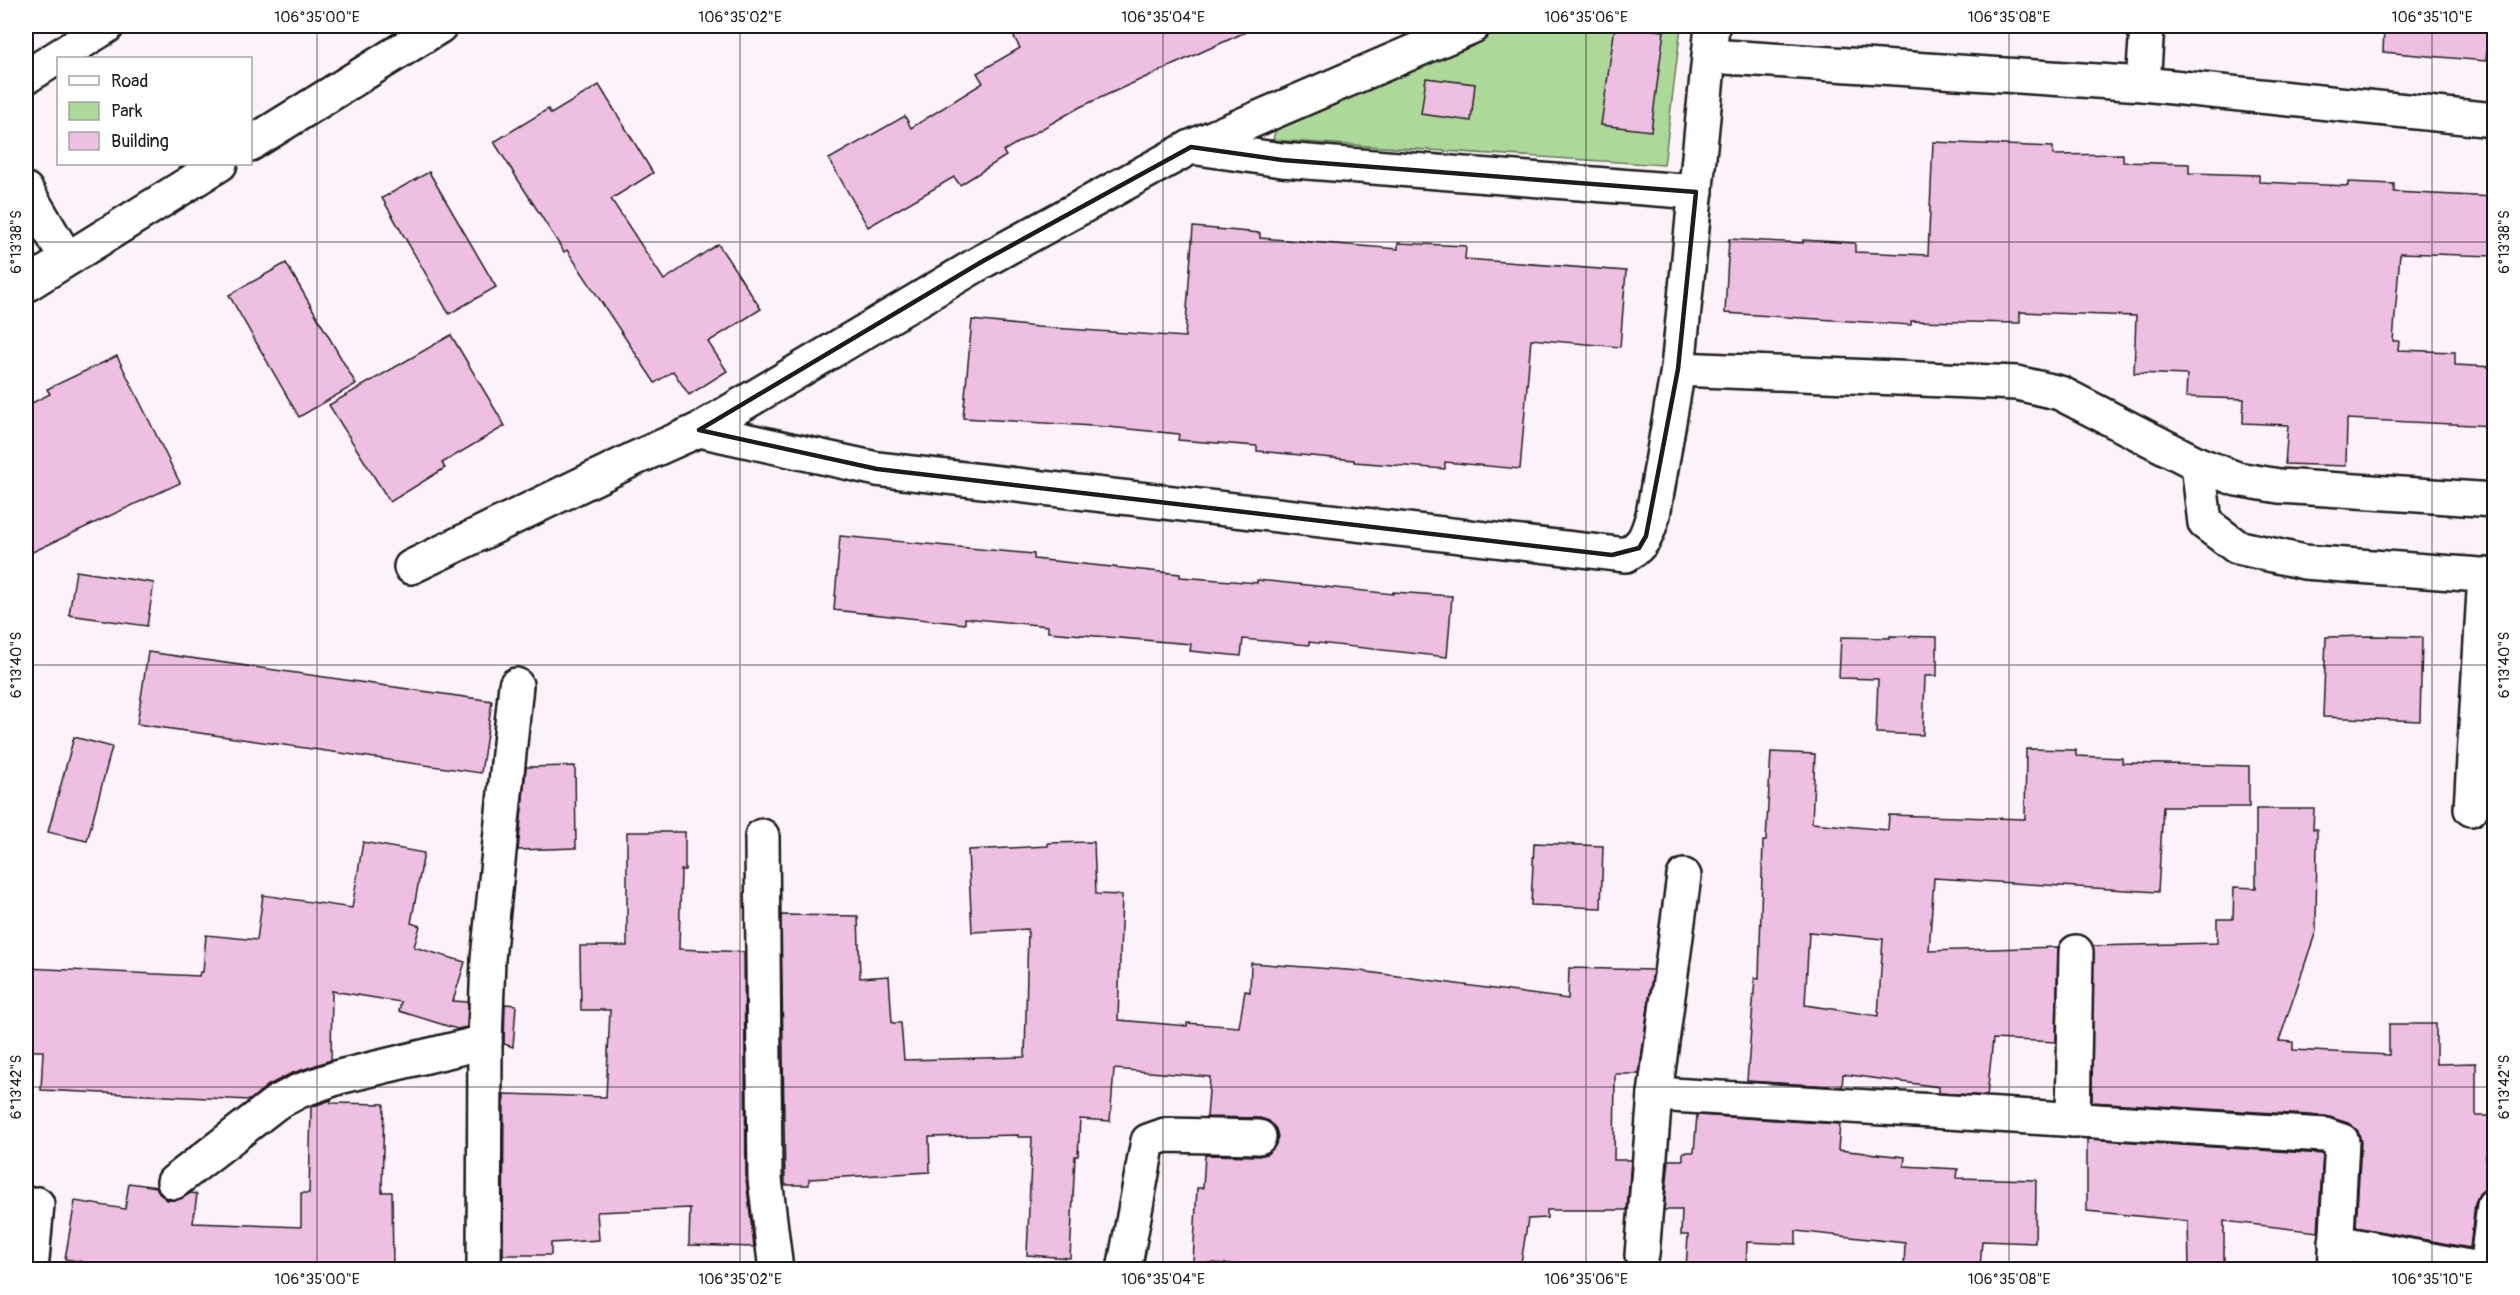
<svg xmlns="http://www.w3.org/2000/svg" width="2520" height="1295" font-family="Pangolin,sans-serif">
	<rect width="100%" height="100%" fill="#fcf2f9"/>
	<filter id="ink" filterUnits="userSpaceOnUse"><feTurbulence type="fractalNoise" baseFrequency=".0167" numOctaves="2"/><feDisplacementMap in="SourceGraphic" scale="12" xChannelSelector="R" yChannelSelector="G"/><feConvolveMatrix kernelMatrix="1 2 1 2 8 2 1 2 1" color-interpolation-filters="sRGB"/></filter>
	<g filter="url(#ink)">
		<path fill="#acd998" stroke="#647a5a" stroke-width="1.5" d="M 1523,26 L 1681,26 L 1664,165 L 1273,140 L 1276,127 L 1378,77 L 1506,29 Z"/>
		<g fill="#eebfe3" stroke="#1c1c1c" stroke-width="1.5" fill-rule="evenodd">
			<path d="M 1008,26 L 1259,26 L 1080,107 L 1003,151 L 1006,156 L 960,185 L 954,177 L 868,227 L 829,159 L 905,116 L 911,128 L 983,83 L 977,73 L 1020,48 Z"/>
			<path d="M 1615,26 L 1664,31 L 1651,131 L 1601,125 Z"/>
			<path d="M 2384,26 L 2489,26 L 2486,61 L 2383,52 Z"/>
			<path d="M 1426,78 L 1475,84 L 1471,121 L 1421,114 Z"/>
			<path d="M 599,85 L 653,173 L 611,199 L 664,280 L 718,244 L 761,309 L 708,342 L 727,371 L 689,395 L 673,371 L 655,383 L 567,250 L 564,252 L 494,142 L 548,109 L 551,114 Z"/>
			<path d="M 1933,142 L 2053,147 L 2053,155 L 2123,154 L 2123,162 L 2189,164 L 2189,173 L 2259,175 L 2259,182 L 2348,186 L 2348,182 L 2394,184 L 2394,192 L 2494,197 L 2494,256 L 2400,253 L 2393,341 L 2399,341 L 2398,350 L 2455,352 L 2455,365 L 2494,367 L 2494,426 L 2347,419 L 2346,466 L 2285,464 L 2288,425 L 2243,423 L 2244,399 L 2186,397 L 2187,375 L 2134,373 L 2136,316 L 2020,312 L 2020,323 L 1911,321 L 1911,325 L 1725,313 L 1729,239 L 1803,243 L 1803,240 L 1855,243 L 1855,252 L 1928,255 Z"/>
			<path d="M 429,172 L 496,287 L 449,314 L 382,198 Z"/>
			<path d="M 1193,227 L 1260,233 L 1260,238 L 1398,249 L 1398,243 L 1466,246 L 1465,259 L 1626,271 L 1620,347 L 1531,339 L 1520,469 L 1445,462 L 1445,469 L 1354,462 L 1354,460 L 1257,451 L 1257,446 L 1178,440 L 1179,434 L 1108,427 L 963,418 L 972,320 L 1038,327 L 1185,337 Z"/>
			<path d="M 286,263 L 356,384 L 299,417 L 229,295 Z"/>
			<path d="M 451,335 L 505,426 L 442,463 L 445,468 L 390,502 L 329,405 Z"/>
			<path d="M 117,356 L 180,483 L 26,555 L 26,406 L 50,394 L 47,389 Z"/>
			<path d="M 840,536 L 1034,554 L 1034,559 L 1180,574 L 1180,577 L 1257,583 L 1257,580 L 1393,594 L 1393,592 L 1452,596 L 1447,657 L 1309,642 L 1309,645 L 1243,639 L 1241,656 L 1190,651 L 1191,644 L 1048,632 L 1048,626 L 965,618 L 965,624 L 834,610 Z"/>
			<path d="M 76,571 L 154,583 L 147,626 L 69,615 Z"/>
			<path d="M 1890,636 L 1937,637 L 1937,676 L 1925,676 L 1923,735 L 1876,733 L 1878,679 L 1839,678 L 1841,637 L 1890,638 Z"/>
			<path d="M 2371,636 L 2422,637 L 2420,721 L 2323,717 L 2326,637 Z"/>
			<path d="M 148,652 L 492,701 L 481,773 L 137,724 Z"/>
			<path d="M 74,737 L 112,747 L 87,841 L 48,832 Z"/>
			<path d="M 2026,749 L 2076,750 L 2076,756 L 2122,758 L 2122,763 L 2249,766 L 2249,807 L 2163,807 L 2158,892 L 1934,878 L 1929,951 L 2058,947 L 2056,1042 L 1993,1039 L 1987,1096 L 1939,1093 L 1939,1087 L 1843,1074 L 1842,1087 L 1747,1081 L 1755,978 L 1759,979 L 1763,841 L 1766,841 L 1771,752 L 1815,754 L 1812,823 L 1888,830 L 1889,815 L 2025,819 ZM 1809,932 L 1883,939 L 1878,1016 L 1805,1005 Z"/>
			<path d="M 575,766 L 576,848 L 518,850 L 526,767 Z"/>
			<path d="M 2256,809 L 2314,809 L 2313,829 L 2317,829 L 2316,931 L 2279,1041 L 2293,1042 L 2293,1050 L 2389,1055 L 2389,1024 L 2436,1024 L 2436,1064 L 2476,1063 L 2476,1116 L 2494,1116 L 2494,1153 L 2486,1153 L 2485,1189 L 2479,1194 L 2475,1203 L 2470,1248 L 2356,1227 L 2361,1142 L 2358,1131 L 2348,1123 L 2326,1116 L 2092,1102 L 2093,946 L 2217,943 L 2217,919 L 2233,919 L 2234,887 L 2256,888 Z"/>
			<path d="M 627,832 L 685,832 L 685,870 L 681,870 L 679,949 L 744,952 L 746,1179 L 754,1247 L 689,1245 L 690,1208 L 597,1212 L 599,1240 L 551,1243 L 551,1255 L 503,1255 L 504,1094 L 606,1097 L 610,1010 L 581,1010 L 580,946 L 627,946 Z"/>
			<path d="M 363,842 L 424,853 L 411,923 L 420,926 L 414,947 L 465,962 L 453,1001 L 468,1002 L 467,1027 L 457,1029 L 399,1011 L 401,1002 L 332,991 L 331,1060 L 290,1074 L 267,1086 L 250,1100 L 41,1090 L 43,1051 L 26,1051 L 26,968 L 199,976 L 200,972 L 203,972 L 206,935 L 257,940 L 263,895 L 352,908 Z"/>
			<path d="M 1094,842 L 1096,894 L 1122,895 L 1118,1020 L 1187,1026 L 1187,1023 L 1239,1027 L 1245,991 L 1250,992 L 1251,963 L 1360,971 L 1568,999 L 1569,968 L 1653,970 L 1639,1074 L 1615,1074 L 1614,1160 L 1631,1160 L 1627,1210 L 1547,1210 L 1547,1218 L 1528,1219 L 1520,1269 L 1471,1269 L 1471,1266 L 1371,1264 L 1370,1269 L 1315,1269 L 1193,1262 L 1197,1188 L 1203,1188 L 1205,1155 L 1259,1156 L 1267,1154 L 1275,1146 L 1278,1137 L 1276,1129 L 1269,1121 L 1260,1118 L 1207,1117 L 1210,1077 L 1114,1069 L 1110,1121 L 1080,1119 L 1078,1156 L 1075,1156 L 1070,1258 L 1027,1255 L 1032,1137 L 1018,1137 L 1018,1135 L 929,1137 L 930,1172 L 809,1179 L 809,1185 L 785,1185 L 781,915 L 858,916 L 860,978 L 889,976 L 892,1023 L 901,1023 L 904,1060 L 1025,1057 L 1028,929 L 972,932 L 968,850 L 1048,846 L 1048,843 Z"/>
			<path d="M 1534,843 L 1603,846 L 1601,908 L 1531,905 Z"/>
			<path d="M 505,1004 L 516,1005 L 513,1047 L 504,1044 Z"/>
			<path d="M 331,1100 L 331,1103 L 384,1104 L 382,1192 L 392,1192 L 393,1269 L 126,1269 L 65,1259 L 75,1201 L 125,1209 L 129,1183 L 157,1187 L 160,1194 L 167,1200 L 177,1200 L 191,1193 L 197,1194 L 193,1223 L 301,1227 L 301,1193 L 309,1193 L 311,1107 Z"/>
			<path d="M 1697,1115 L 1840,1124 L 1838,1150 L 1905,1157 L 1904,1166 L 1958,1169 L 1957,1178 L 2036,1180 L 2035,1243 L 1982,1241 L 1980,1269 L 1904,1269 L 1905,1243 L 1796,1231 L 1796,1244 L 1747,1242 L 1746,1269 L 1686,1269 L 1688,1235 L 1681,1235 L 1682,1210 L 1664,1210 L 1669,1160 L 1683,1160 L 1683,1152 L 1694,1152 Z"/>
			<path d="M 2087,1139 L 2323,1154 L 2318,1232 L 2224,1221 L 2224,1269 L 2189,1269 L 2188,1221 L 2087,1211 Z"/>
		</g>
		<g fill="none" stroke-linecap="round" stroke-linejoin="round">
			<g stroke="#1c1c1c" stroke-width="38">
				<g id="street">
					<path d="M 1710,56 L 2143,84 L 2494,120"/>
					<path d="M 26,77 L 107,26"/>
					<path d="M 2143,84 L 2147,26"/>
					<path d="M 1191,147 L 1282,160 L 1696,192"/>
					<path d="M 26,190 L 67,259"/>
					<path d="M 1678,369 L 2017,383 L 2060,393 L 2198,464 L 2237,479 L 2279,486 L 2494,500"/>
					<path d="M 699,430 L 877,469 L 1626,555 C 1645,544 1647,535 1653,515 L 1678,369 L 1712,26"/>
					<path d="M 2198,464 L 2205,523 L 2237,547 L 2304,562 L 2494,576"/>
					<path d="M 411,567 L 636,458 L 699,430 L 983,261 L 1191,147 L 1473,26"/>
					<path d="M 2471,809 L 2485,575"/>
					<path d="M 762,836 L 765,1179 L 776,1270"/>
					<path d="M 1655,1094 L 2325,1135 L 2342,1141 L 2335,1270"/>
					<path d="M 2073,1120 L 2076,952"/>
					<path d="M 174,1182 L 276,1103 L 299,1091 L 339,1077 L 485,1042"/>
					<path d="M 2336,1242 L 2484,1270"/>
					<path d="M 1642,1255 L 1655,1094 L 1684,876"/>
					<path d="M 31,1270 L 37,1204"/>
					<path d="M 484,1270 L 485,1042 L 488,959 L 516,685"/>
					<path d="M 1124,1270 L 1148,1141 L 1165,1135 L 1259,1137"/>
					<path d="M 2486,1270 L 2494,1205"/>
				</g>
			</g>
			<g stroke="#1c1c1c" stroke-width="38">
				<g id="secondary">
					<path d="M 250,144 L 440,26"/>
					<path d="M 26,285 L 220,164"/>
				</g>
			</g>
			<use href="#street" stroke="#fff" stroke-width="33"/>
			<use href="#secondary" stroke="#fff" stroke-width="33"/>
		</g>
	</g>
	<path fill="none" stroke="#1c1c1c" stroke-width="4.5" stroke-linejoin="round" d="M 1191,147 L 1282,160 L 1696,192 L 1678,369 L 1646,536 L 1639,548 L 1612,555 L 877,469 L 699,430 L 983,261 Z"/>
	<path fill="none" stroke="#1c1c1c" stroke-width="1.5" stroke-opacity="0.45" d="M 317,26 L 317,1270M 740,26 L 740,1270M 1163,26 L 1163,1270M 1586,26 L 1586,1270M 2009,26 L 2009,1270M 2432,26 L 2432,1270M 26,242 L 2494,242M 26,665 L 2494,665M 26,1087 L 2494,1087"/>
	<rect width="2520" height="1295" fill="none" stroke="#fff" stroke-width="66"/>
	<rect x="57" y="57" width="195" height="108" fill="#ffffff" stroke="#a4a4a4" stroke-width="1.5"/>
	<rect x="69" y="76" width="30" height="9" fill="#ffffff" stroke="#a4a4a4" stroke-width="1.5"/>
	<text x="111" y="87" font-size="18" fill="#1c1c1c">Road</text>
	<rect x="69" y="102" width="30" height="18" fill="#acd998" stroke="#a4a4a4" stroke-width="1.5"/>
	<text x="111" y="117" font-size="18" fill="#1c1c1c">Park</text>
	<rect x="69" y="132" width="30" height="18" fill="#eebfe3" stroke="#a4a4a4" stroke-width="1.5"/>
	<text x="111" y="147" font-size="18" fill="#1c1c1c">Building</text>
	<rect x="33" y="33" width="2454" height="1229" fill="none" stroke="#1c1c1c" stroke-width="2"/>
	<g font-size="15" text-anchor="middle" fill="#1c1c1c">
		<text x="317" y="22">106°35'00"E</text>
		<text x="740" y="22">106°35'02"E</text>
		<text x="1163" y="22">106°35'04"E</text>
		<text x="1586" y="22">106°35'06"E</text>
		<text x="2009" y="22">106°35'08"E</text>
		<text x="2432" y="22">106°35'10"E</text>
		<text transform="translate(16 242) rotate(-90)" y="5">6°13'38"S</text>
		<text transform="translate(2504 242) rotate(-90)" y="5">6°13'38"S</text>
		<text transform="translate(16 665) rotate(-90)" y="5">6°13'40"S</text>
		<text transform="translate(2504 665) rotate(-90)" y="5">6°13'40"S</text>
		<text transform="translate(16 1087) rotate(-90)" y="5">6°13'42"S</text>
		<text transform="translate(2504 1087) rotate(-90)" y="5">6°13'42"S</text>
		<text x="317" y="1284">106°35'00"E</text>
		<text x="740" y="1284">106°35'02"E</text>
		<text x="1163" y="1284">106°35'04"E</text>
		<text x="1586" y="1284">106°35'06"E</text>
		<text x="2009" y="1284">106°35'08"E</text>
		<text x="2432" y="1284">106°35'10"E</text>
	</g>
</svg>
